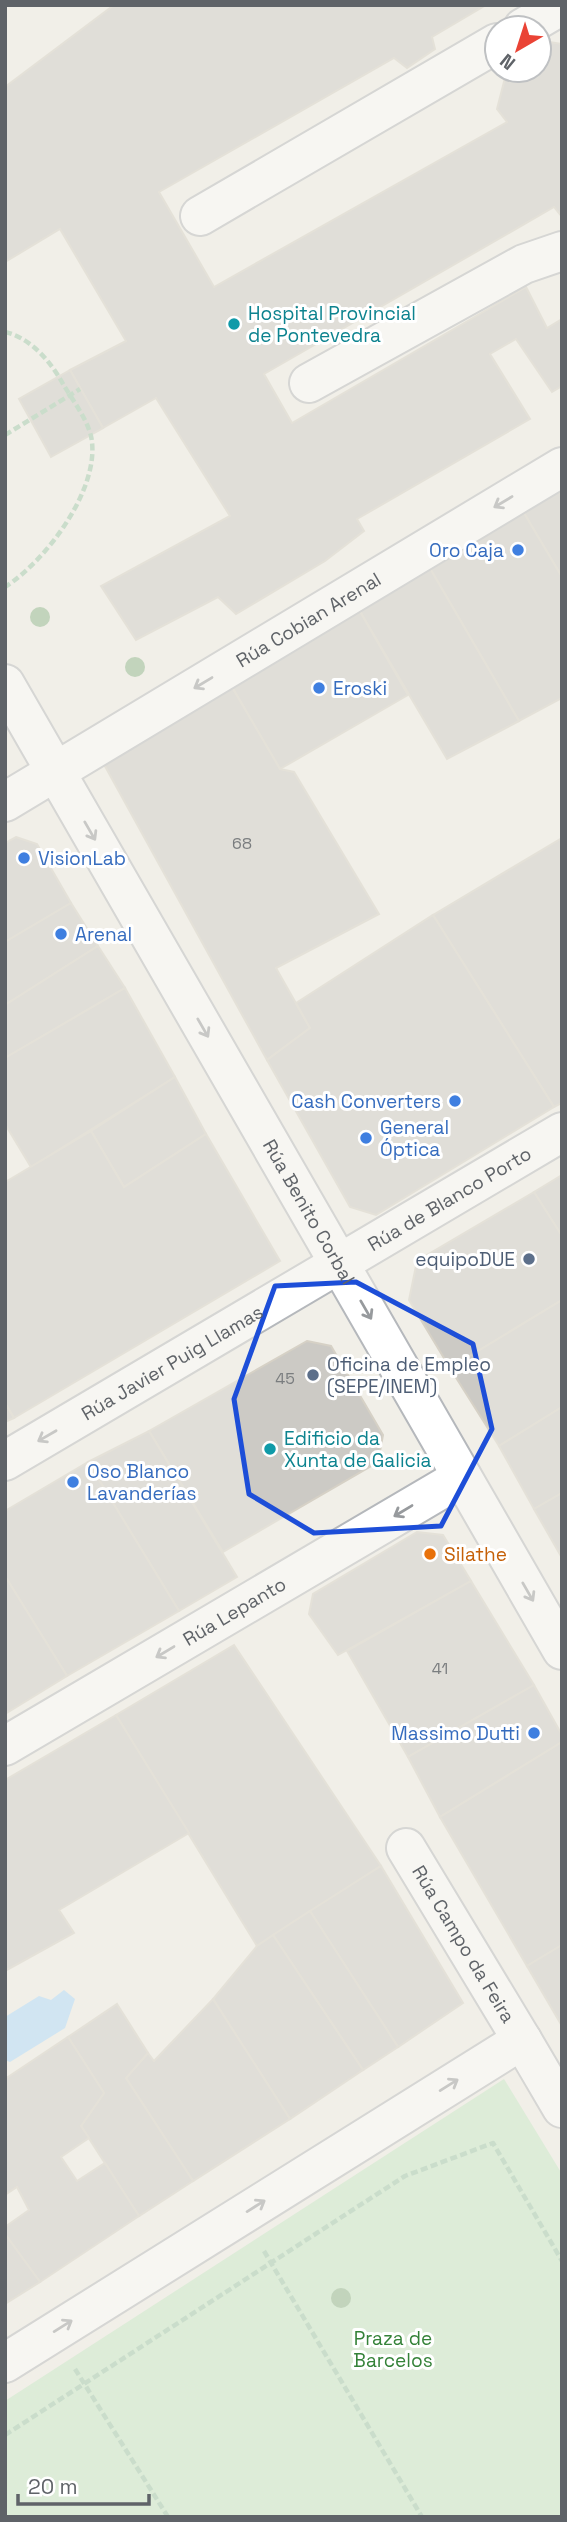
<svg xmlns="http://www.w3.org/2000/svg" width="567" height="2522" font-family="'Space Grotesk',sans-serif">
	<rect width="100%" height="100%" fill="#f1efe8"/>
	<path fill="#c5e8c5" d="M 504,2079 L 562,2174 L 562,2517 L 5,2517 L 5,2401 Z"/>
	<path fill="#aadaff" d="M 64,1990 L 75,1999 L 65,2028 L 10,2062 L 5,2060 L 5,2017 L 39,1996 L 51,2000 Z"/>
	<g fill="#cccac5" stroke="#d6d1c6" stroke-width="2">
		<path d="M 114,5 L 486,5 L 432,37 L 435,49 L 407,68 L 394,58 L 159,192 L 214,287 L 507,122 L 497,109 L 507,70 L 539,70 L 539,48 L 550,42 L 562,44 L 562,217 L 554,207 L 264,374 L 292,423 L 526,287 L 547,328 L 562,319 L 562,386 L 552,392 L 516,339 L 490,354 L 530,419 L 357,519 L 364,531 L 325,561 L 236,614 L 218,597 L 136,640 L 101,586 L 230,516 L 156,398 L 103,428 L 70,370 L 126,341 L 60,229 L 5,262 L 5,87 Z"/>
		<path d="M 70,370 L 103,428 L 51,457 L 19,399 Z"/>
		<path d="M 562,484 L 562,577 L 521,508 Z"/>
		<path d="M 521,508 L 562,577 L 562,698 L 519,721 L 428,565 Z"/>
		<path d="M 428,565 L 519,721 L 447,759 L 358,608 Z"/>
		<path d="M 358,608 L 408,695 L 280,769 L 229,682 Z"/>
		<path d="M 229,682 L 280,769 L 294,772 L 379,914 L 276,968 L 310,1028 L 267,1060 L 101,759 Z"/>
		<path d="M 16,837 L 37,844 L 71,903 L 5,942 L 5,843 Z"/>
		<path d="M 562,838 L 562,1103 L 554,1107 L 433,915 Z"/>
		<path d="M 71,903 L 98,946 L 5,1005 L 5,942 Z"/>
		<path d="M 433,915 L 554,1107 L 376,1215 L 350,1207 L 267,1060 L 310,1028 L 296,1003 Z"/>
		<path d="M 98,946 L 125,988 L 5,1058 L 5,1005 Z"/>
		<path d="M 125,988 L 175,1077 L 31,1167 L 5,1124 L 5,1058 Z"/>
		<path d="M 175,1077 L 206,1134 L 124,1187 L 91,1131 Z"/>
		<path d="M 91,1131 L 124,1187 L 206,1134 L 280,1261 L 14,1418 L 5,1403 L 5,1178 L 7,1181 Z"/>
		<path d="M 562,1175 L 562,1236 L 534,1192 Z"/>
		<path d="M 534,1192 L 562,1236 L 562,1300 L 450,1368 L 409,1300 L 417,1261 Z"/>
		<path d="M 562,1300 L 562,1407 L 499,1446 L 450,1368 Z"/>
		<path d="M 307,1341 L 331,1346 L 383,1435 L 378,1462 L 223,1552 L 149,1431 Z"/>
		<path d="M 5,1403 L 14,1418 L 5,1422 Z"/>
		<path d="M 562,1407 L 562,1493 L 534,1509 L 499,1446 Z"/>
		<path d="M 149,1431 L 237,1577 L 179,1611 L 88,1462 Z"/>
		<path d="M 88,1462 L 179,1611 L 67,1676 L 5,1576 L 5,1511 Z"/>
		<path d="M 562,1493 L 562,1558 L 534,1509 Z"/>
		<path d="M 417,1532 L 443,1535 L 471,1581 L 338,1655 L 309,1614 L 313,1594 Z"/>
		<path d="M 5,1576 L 67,1676 L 5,1714 Z"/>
		<path d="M 471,1581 L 534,1685 L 408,1757 L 347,1651 Z"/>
		<path d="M 234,1645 L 381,1866 L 257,1946 L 116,1715 Z"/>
		<path d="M 534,1685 L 562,1735 L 562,1742 L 440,1817 L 408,1757 Z"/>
		<path d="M 116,1715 L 189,1833 L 59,1910 L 74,1933 L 5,1971 L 5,1780 Z"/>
		<path d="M 562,1742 L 562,1945 L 527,1966 L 440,1817 Z"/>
		<path d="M 381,1866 L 463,2003 L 398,2047 L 310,1911 Z"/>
		<path d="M 310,1911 L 398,2047 L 363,2070 L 273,1935 Z"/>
		<path d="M 273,1935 L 363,2070 L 290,2119 L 213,1999 L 257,1946 Z"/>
		<path d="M 562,1945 L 562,2026 L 527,1966 Z"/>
		<path d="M 213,1999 L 290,2119 L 193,2181 L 126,2078 L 148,2053 L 154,2061 Z"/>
		<path d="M 117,2004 L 148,2053 L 126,2078 L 193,2181 L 139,2216 L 81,2126 L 104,2093 L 68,2037 Z"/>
		<path d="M 68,2037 L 104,2093 L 81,2126 L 89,2138 L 61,2157 L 77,2181 L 105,2163 L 139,2216 L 40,2282 L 5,2234 L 5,2227 L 29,2210 L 17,2187 L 5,2195 L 5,2079 Z"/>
		<path d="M 5,2234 L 40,2282 L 5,2304 Z"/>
	</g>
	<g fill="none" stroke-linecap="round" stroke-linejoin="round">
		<g stroke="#b5b8bc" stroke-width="42">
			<g id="minor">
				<path d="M 523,28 L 559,7 L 562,9"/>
				<path d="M 200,216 L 497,43"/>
				<path d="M 309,383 L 524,264 L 562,251"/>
				<path id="s1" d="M 5,684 L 562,1650"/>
				<path id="s2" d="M 5,802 L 562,467"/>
				<path id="s3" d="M 5,1461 L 562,1132"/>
				<path id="s4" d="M 5,1746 L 462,1477"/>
				<path id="s5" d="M 406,1848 L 522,2040"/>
				<path d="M 5,2363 L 522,2040 L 562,2108"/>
			</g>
		</g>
		<g stroke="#9cc7a9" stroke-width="4.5" stroke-dasharray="7 3.5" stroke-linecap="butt">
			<path d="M 5,332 C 31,338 51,362 63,384 C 72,399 87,419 91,436 C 102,487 46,561 5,587"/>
			<path d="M 5,435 L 80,389"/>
			<path d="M 264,2251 L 422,2517"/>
			<path d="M 75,2369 L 168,2517"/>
			<path d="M 5,2435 L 405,2176 L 493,2143 L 562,2261"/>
		</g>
		<use href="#minor" stroke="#fff" stroke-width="38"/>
	</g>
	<g fill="#89b387">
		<circle cx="40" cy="617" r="10"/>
		<circle cx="135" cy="667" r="10"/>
		<circle cx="341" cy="2298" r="10"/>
	</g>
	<defs><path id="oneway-shaft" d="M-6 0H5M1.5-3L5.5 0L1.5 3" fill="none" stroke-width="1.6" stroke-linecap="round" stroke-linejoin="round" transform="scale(1.75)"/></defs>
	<g stroke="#979a9d">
		<use href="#oneway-shaft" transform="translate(503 502) rotate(149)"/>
		<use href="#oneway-shaft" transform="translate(203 683) rotate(149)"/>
		<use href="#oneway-shaft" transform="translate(90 831) rotate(60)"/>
		<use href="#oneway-shaft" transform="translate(203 1028) rotate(60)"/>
		<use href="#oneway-shaft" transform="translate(366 1310) rotate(60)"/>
		<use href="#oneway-shaft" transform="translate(47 1436) rotate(150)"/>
		<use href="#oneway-shaft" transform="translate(403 1511) rotate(149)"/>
		<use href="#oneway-shaft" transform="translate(528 1592) rotate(60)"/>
		<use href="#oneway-shaft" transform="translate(165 1652) rotate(149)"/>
		<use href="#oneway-shaft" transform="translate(449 2085) rotate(-32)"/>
		<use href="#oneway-shaft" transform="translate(256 2206) rotate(-32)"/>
		<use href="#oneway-shaft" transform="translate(63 2326) rotate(-32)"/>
	</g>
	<path d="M0 0H567V2522H0ZM 356,1282 L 473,1344 L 492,1429 L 441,1526 L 314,1533 L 249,1494 L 234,1399 L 275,1286 Z" fill="#f1efe8" fill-opacity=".55" fill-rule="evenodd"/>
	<path fill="none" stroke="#1d4ed8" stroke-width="5" stroke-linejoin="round" d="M 356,1282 L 473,1344 L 492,1429 L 441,1526 L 314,1533 L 249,1494 L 234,1399 L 275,1286 Z"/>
	<g fill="#0f9aa8" stroke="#fff" stroke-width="2.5">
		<circle cx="234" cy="324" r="7"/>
		<circle cx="270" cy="1449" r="7"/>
	</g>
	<g fill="#3f7fe0" stroke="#fff" stroke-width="2.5">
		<circle cx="518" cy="550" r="7"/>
		<circle cx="319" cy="688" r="7"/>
		<circle cx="24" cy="858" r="7"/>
		<circle cx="61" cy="934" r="7"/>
		<circle cx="455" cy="1101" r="7"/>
		<circle cx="366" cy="1138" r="7"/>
		<circle cx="73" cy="1482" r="7"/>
		<circle cx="534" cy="1733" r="7"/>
	</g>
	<g fill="#5c6f8a" stroke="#fff" stroke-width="2.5">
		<circle cx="529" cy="1259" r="7"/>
		<circle cx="313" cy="1375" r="7"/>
	</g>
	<circle fill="#e8710a" stroke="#fff" stroke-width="2.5" cx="430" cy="1554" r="7"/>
	<g text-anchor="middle" stroke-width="6" stroke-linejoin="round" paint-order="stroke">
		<g font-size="16" fill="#7a7d7f">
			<text x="242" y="849">68</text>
			<text x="285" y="1384">45</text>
			<text x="440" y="1674">41</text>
		</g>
		<g font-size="19" fill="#0d838f" stroke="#fff" text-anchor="start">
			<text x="248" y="320">Hospital Provincial<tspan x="248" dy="22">de Pontevedra</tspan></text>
			<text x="284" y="1445">Edificio da<tspan x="284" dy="22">Xunta de Galicia</tspan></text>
		</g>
		<g font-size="19" fill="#366cbe" stroke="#fff" text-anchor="start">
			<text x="504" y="557" text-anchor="end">Oro Caja</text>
			<text x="333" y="695">Eroski</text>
			<text x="38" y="865">VisionLab</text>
			<text x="75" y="941">Arenal</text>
			<text x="441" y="1108" text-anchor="end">Cash Converters</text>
			<text x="380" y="1134">General<tspan x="380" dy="22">Óptica</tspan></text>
			<text x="87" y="1478">Oso Blanco<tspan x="87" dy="22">Lavanderías</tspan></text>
			<text x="520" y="1740" text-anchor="end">Massimo Dutti</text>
		</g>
		<g font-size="19" fill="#5f6368" stroke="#fff">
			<text dy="7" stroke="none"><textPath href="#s2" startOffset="354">Rúa Cobian Arenal</textPath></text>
			<text dy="7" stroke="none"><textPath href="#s3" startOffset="516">Rúa de Blanco Porto</textPath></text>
			<text dy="7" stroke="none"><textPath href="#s1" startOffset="609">Rúa Benito Corbal</textPath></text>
			<text dy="7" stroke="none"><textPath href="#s3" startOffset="194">Rúa Javier Puig Llamas</textPath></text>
			<text dy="7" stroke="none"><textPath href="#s4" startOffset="266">Rúa Lepanto</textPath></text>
			<text dy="7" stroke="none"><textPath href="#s5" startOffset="112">Rúa Campo da Feira</textPath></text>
		</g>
		<g font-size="19" fill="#4e5e75" stroke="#fff" text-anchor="end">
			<text x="515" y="1266">equipoDUE</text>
			<text x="327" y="1371" text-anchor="start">Oficina de Empleo<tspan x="327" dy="22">(SEPE/INEM)</tspan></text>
		</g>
		<g font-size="19" fill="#c56008" stroke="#fff" text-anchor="start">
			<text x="444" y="1561">Silathe</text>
		</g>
		<g font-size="19" fill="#348238" stroke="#fff">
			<text x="393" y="2345">Praza de<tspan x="393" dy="22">Barcelos</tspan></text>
		</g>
	</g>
	<rect width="567" height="2522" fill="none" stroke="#5f6368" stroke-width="14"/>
	<g transform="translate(518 49) rotate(219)"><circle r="33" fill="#ffffff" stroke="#bfc1c3" stroke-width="2"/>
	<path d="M0-5L12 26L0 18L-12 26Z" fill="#ea4335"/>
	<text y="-10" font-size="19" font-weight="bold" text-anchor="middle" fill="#5f6368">N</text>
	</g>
	<path d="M18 2494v10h131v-10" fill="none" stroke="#5f6368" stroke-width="3.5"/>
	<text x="28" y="2494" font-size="21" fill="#5f6368" stroke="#ffffff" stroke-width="5" paint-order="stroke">20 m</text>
</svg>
